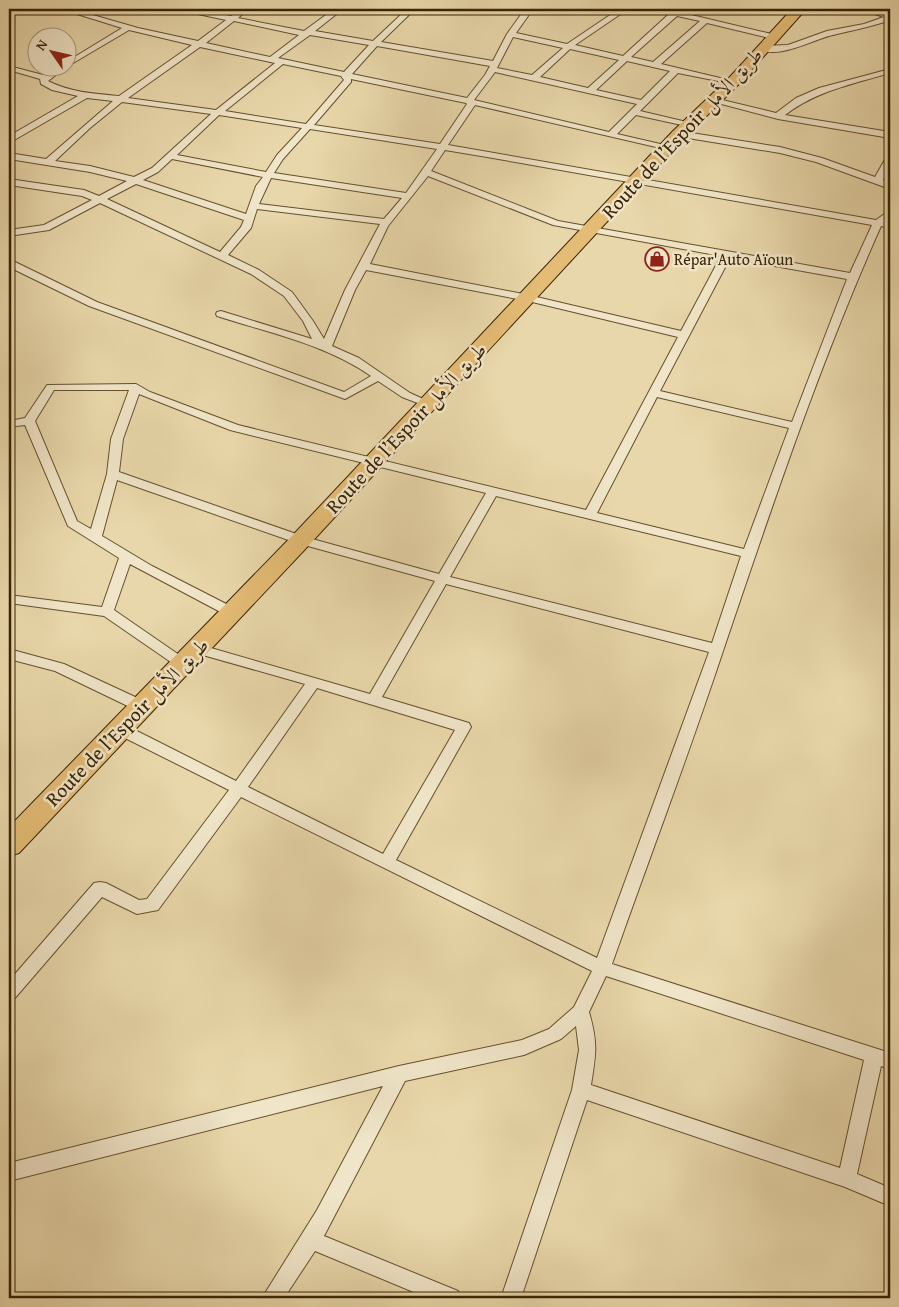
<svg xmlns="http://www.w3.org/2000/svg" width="899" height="1307" font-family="'Gentium Book Plus',Amiri,serif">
	<rect width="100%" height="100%" fill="#e8d7aa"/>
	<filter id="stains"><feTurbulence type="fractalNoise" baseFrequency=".004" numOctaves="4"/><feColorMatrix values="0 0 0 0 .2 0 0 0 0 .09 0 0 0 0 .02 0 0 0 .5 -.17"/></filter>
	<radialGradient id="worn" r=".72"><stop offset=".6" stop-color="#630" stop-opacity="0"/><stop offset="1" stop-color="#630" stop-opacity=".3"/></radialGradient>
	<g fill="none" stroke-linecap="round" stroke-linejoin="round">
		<g stroke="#65502d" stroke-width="2">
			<g id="street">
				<path d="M 61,9 L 72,9 L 138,28 L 198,41 L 226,20 L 184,11 L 180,9 L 194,9 L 231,16 L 240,9 L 248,9 L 238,18 L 304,31 L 334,9 L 343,9 L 315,31 L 373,41 L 407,9 L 415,9 L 381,42 L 493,61 L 507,34 L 525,9 L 533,9 L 516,33 L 567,44 L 619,9 L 628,9 L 575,45 L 623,56 L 669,14 L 655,9 L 675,11 L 688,9 L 683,13 L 776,35 L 777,37 L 773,39 L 707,23 L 661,64 L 737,82 L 733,84 L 678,73 L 640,111 L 691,123 L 691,127 L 636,115 L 617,134 L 669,146 L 669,150 L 475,105 L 448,145 L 876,220 L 890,210 L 890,218 L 886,221 L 890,224 L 885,227 L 881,226 C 820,363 772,506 724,648 C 689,754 649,859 612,964 L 890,1053 L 890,1069 L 881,1066 L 857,1174 L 890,1188 L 890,1206 L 845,1187 L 587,1100 L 521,1298 L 501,1298 L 572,1090 L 579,1050 L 576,1026 L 561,1039 L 524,1055 L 405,1081 L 324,1236 L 458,1291 L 461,1298 L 428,1298 L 315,1251 L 284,1298 L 262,1298 L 317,1210 L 383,1086 L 9,1181 L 9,1163 L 399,1066 L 522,1040 L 549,1029 L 574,1007 L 592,971 L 241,797 L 158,910 L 137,914 L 102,897 L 15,998 L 9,1000 L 9,981 L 94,883 L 100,882 L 106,883 L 139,900 L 147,899 L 229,790 L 115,733 L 113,729 L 115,725 L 120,724 L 125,725 L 236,781 L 305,684 L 192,652 L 190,649 L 192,646 L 197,644 L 370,694 L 435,581 L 297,543 L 117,480 L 102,536 L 152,566 L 238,610 L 240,613 L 238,616 L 228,616 L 130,564 L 114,610 L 188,661 L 190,664 L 188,667 L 178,667 L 104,616 L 9,603 L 9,595 L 102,607 L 119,558 L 68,526 L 25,425 L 9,427 L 9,421 L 25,418 L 47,385 L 136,384 L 150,392 L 238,425 L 586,510 L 678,337 L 528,301 L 366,270 L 355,290 L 332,346 L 359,358 L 410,393 L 434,404 L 428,407 L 402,397 L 378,381 L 345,399 L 89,306 L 9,267 L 9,260 L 13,261 L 97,302 L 344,392 L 371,376 C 325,344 269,333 217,316 L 216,314 L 217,312 L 221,311 L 312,339 L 303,321 L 284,296 L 251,274 L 100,203 L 49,230 L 9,236 L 9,230 L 44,225 L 92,200 L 82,196 L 9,185 L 9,179 L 84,190 L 99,196 L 127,181 L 90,172 L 9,159 L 9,153 L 46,159 L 113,101 L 87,98 L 9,143 L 9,136 L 78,96 L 52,90 L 41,84 L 40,79 L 9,70 L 9,66 L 43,75 L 56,68 L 65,68 L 48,81 C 69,92 95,94 119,96 L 192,45 L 129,30 L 68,66 L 68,61 L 122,28 ZM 677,16 L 700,21 L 653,62 L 631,57 ZM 234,21 L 299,35 L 270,57 L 206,43 ZM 310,35 L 369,45 L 344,72 L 278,58 ZM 513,37 L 563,48 L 532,75 L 497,68 ZM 377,46 L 490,66 L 485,75 L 467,98 L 352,74 ZM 200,47 L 275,63 L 216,110 L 128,98 ZM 570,49 L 619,60 L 588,88 L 540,77 ZM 627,61 L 670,71 L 641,100 L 596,90 ZM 283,64 L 341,76 L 344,80 L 306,124 L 225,111 ZM 495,72 L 637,104 L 609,132 L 474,100 ZM 351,79 L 466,103 L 467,104 L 440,144 L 314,125 L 351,82 ZM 122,102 L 211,114 L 152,168 L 134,177 L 90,166 L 55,161 L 90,128 ZM 219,115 L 302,128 L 277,155 L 266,172 L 177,155 ZM 310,129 L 437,149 L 406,193 L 274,173 L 283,159 ZM 445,150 L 487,157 L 872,225 L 850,273 L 558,221 L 431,171 ZM 172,159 L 263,177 L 256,186 L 246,214 L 143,180 L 158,172 ZM 428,176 L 553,225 L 721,256 L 681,331 L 528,295 L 370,264 L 388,226 ZM 271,178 L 402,198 L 384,219 L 259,204 ZM 136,184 L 244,220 L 241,227 L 220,252 L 107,199 ZM 257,209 L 380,224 L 345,290 L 324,339 L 313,321 L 292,292 L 259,270 L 228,255 L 251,228 ZM 730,258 L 847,279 L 792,422 L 660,391 ZM 54,390 L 129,390 L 111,439 L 107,474 L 91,529 L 77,521 L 35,421 ZM 139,394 L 230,430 L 486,493 L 439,574 L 305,537 L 119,472 L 123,439 ZM 657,397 L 789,428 L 744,549 L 597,513 ZM 496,496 L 741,556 L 712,643 L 450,577 ZM 446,584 L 709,652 L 597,958 L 396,860 L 471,727 L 469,723 L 382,697 ZM 317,688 L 455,730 L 383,854 L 248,787 ZM 606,976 L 864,1060 L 840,1168 L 591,1085 C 596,1054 598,1043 589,1012 Z"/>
				<path d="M 859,9 L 871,9 L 890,14 L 890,20 C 871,27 853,30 833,35 C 814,39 776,61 758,48 L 762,46 L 788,45 L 827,31 L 864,24 L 884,17 Z"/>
				<path d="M 890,69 L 890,73 C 853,84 816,91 785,115 L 890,132 L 890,138 L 778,119 L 710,101 L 714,98 L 776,113 L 796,98 L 819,88 Z"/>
				<path d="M 679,131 L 780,147 L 822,158 L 875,177 L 887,156 L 890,155 L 890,166 L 883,180 L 890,183 L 890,189 L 816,162 L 780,153 L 676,136 L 675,134 Z"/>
				<path d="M 9,649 L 64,664 L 146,702 L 148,706 L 146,710 L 141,711 L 136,710 L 55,671 L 9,659 Z"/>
			</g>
		</g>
		<g stroke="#392303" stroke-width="2">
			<path id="highway" d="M 792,9 L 806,9 L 738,85 L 685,137 L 309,545 L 19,853 L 9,856 L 9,827 L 293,535 L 673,131 L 728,79 Z"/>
		</g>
		<use href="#street" fill="#f0e5c8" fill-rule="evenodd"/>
		<use href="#highway" fill="#e4bc75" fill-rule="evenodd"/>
	</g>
	<defs>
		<g id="shop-ring" transform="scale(1.25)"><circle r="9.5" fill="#f0e5c8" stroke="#8f2418" stroke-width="1.5"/><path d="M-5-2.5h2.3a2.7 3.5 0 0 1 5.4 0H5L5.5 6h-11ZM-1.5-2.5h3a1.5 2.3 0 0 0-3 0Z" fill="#8f2418"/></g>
	</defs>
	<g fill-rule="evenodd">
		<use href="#shop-ring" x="657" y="259"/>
	</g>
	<g text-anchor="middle" stroke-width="5" stroke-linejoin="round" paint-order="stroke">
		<g font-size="16" fill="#392303" stroke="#f0e5c8" text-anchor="start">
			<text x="674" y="265">Répar'Auto Aïoun</text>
		</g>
		<g font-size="20" fill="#392303" stroke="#f0e5c8">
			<text transform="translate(682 133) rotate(-47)" y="7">Route de l’Espoir طريق الأمل</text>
			<text transform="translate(406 428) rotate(-47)" y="7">Route de l’Espoir طريق الأمل</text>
			<text transform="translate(127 722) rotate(-46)" y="7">Route de l’Espoir طريق الأمل</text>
		</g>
	</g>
	<rect width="899" height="1307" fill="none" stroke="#e8d7aa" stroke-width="30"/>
	<rect x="10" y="10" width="879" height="1287" fill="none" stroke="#392303" stroke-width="2.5"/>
	<rect x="15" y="15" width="869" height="1277" fill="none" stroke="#392303"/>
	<g transform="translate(52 52) rotate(304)"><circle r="24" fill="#f0e5c8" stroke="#a79779"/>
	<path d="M0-4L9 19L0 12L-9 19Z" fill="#8f2418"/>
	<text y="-8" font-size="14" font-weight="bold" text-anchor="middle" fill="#392303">N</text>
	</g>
	<rect width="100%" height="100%" filter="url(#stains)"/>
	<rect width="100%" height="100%" fill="url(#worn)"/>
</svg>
